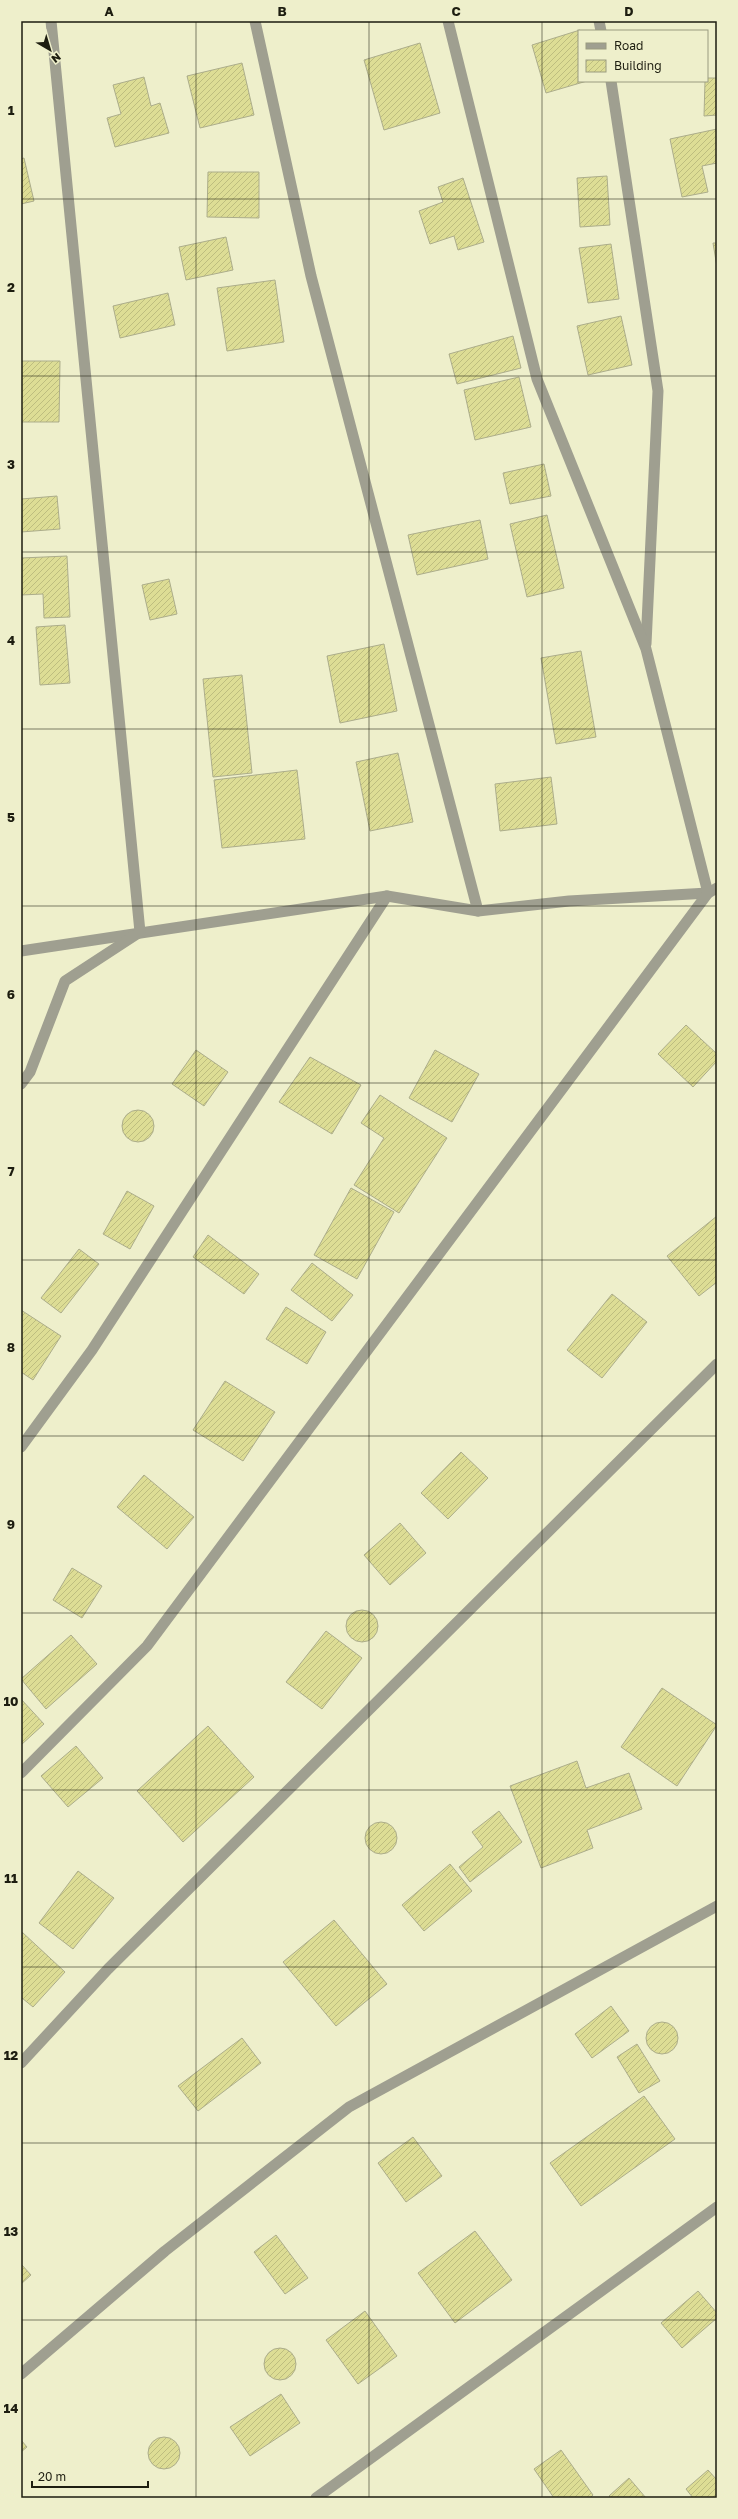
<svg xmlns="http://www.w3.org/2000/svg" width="738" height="2519" font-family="'Golos Text',sans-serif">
	<defs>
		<pattern id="building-hatch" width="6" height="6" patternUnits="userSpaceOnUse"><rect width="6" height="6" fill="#dddd95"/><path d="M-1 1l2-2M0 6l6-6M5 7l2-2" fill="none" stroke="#bdbd7f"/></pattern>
	</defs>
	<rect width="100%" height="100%" fill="#eeefcb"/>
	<g fill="url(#building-hatch)" stroke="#acad8b">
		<path d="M 580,30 L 579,81 L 587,81 L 546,93 L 532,45 Z"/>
		<path d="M 420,43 L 440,113 L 384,130 L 364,60 Z"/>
		<path d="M 242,63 L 254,115 L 200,128 L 187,76 Z"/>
		<path d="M 144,77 L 151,106 L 160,103 L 169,133 L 115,147 L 107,118 L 121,114 L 113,85 Z"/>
		<path d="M 707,78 L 717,78 L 717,115 L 704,116 L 705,81 L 707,81 Z"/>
		<path d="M 717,129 L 717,163 L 702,166 L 708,192 L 682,197 L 670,139 Z"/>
		<path d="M 24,158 L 34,201 L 21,204 L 21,159 Z"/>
		<path d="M 208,172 L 259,172 L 259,218 L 207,217 Z"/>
		<path d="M 607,176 L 610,225 L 580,227 L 577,178 Z"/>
		<path d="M 463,178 L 484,242 L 458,250 L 454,236 L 430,244 L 419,211 L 443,202 L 438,187 Z"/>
		<path d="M 226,237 L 233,270 L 186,280 L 179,247 Z"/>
		<path d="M 713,243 L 717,243 L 717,267 Z"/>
		<path d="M 611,244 L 619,299 L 588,303 L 579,248 Z"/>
		<path d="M 275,280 L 284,342 L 227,351 L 217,288 Z"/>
		<path d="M 168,293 L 175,325 L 120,338 L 113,306 Z"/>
		<path d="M 621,316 L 632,365 L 588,375 L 577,326 Z"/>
		<path d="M 513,336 L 521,368 L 457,384 L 449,354 Z"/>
		<path d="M 21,361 L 60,361 L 59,422 L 21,422 Z"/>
		<path d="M 519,377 L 531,427 L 475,440 L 464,390 Z"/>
		<path d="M 544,464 L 551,496 L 510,504 L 503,473 Z"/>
		<path d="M 57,496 L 60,529 L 21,532 L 21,499 Z"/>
		<path d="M 547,515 L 564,588 L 527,597 L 510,524 Z"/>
		<path d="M 480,520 L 488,559 L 417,575 L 408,535 Z"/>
		<path d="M 67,556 L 70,617 L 44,618 L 43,594 L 21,595 L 21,558 Z"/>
		<path d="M 169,579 L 177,614 L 150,620 L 142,585 Z"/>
		<path d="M 65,625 L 70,683 L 40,685 L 36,627 Z"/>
		<path d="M 384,644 L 397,711 L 340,723 L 327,656 Z"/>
		<path d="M 581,651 L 596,737 L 556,744 L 541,658 Z"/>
		<path d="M 242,675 L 252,773 L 213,777 L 203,679 Z"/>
		<path d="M 398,753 L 413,822 L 370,831 L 356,762 Z"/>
		<path d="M 297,770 L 305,839 L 222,848 L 214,780 Z"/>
		<path d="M 551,777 L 557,824 L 500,831 L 495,784 Z"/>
		<path d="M 686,1025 L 717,1054 L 717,1061 L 693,1087 L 658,1054 Z"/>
		<path d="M 196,1050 L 228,1072 L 204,1106 L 172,1084 Z"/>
		<path d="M 435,1050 L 479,1074 L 452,1122 L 409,1098 Z"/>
		<path d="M 310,1057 L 361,1085 L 332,1134 L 279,1102 Z"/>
		<path d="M 380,1095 L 447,1138 L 399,1213 L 354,1185 L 384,1138 L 361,1123 Z"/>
		<circle cx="138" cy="1126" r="16"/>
		<path d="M 351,1188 L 394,1212 L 357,1279 L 314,1255 Z"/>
		<path d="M 127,1191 L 154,1206 L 130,1249 L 103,1234 Z"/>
		<path d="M 717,1216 L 717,1282 L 699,1296 L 667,1256 Z"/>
		<path d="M 208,1235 L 259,1274 L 244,1294 L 193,1257 Z"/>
		<path d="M 79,1249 L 99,1264 L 61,1313 L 41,1298 Z"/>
		<path d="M 312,1263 L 353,1295 L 332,1321 L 291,1290 Z"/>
		<path d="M 612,1294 L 647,1322 L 602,1378 L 567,1350 Z"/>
		<path d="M 286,1307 L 326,1332 L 307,1364 L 266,1339 Z"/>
		<path d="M 21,1310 L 61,1336 L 33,1380 L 21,1372 Z"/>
		<path d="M 225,1381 L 275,1412 L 243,1461 L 193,1430 Z"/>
		<path d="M 461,1452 L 488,1478 L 448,1519 L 421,1493 Z"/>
		<path d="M 144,1475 L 194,1517 L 167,1549 L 117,1507 Z"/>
		<path d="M 400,1523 L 426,1553 L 390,1585 L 364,1555 Z"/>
		<path d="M 72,1568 L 102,1586 L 82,1618 L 53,1600 Z"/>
		<circle cx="362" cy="1626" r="16"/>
		<path d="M 326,1631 L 362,1658 L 322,1709 L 286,1682 Z"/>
		<path d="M 71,1635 L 97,1664 L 46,1709 L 21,1679 Z"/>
		<path d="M 662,1688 L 717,1725 L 677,1786 L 621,1747 Z"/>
		<path d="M 21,1699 L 44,1724 L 21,1745 Z"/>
		<path d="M 208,1726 L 254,1777 L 183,1842 L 137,1791 Z"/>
		<path d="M 76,1746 L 103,1778 L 68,1807 L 41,1776 Z"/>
		<path d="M 577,1761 L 586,1788 L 629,1773 L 642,1809 L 587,1830 L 593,1848 L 541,1868 L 510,1786 Z"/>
		<path d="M 499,1811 L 522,1842 L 470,1882 L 459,1867 L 483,1847 L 472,1832 Z"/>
		<circle cx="381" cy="1838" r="16"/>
		<path d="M 450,1864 L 472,1891 L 424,1931 L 402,1905 Z"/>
		<path d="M 78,1871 L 114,1898 L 73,1949 L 39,1923 Z"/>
		<path d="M 334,1920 L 387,1984 L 336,2026 L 283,1962 Z"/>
		<path d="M 22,1932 L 65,1972 L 33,2007 L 22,1998 L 21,1999 Z"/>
		<path d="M 611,2006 L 629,2031 L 592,2058 L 575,2034 Z"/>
		<circle cx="662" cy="2038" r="16"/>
		<path d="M 242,2038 L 261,2063 L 198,2111 L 178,2086 Z"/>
		<path d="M 637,2044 L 660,2081 L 639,2093 L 617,2057 Z"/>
		<path d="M 644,2096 L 675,2139 L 581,2206 L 550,2163 Z"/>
		<path d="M 413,2137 L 442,2176 L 406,2202 L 378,2163 Z"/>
		<path d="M 475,2231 L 512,2280 L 455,2323 L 418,2273 Z"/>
		<path d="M 276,2235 L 308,2278 L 285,2294 L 254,2252 Z"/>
		<path d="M 21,2264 L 31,2275 L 21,2284 Z"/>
		<path d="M 698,2291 L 717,2313 L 717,2318 L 682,2348 L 661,2323 Z"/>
		<path d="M 365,2311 L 397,2356 L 358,2384 L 326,2340 Z"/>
		<circle cx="280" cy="2364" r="16"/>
		<path d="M 281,2394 L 300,2423 L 250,2456 L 230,2427 Z"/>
		<circle cx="164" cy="2453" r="16"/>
		<path d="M 21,2440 L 27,2447 L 21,2452 Z"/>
		<path d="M 561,2450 L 593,2495 L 590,2498 L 554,2498 L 534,2469 Z"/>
		<path d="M 708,2470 L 717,2480 L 717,2498 L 693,2498 L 686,2489 Z"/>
		<path d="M 629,2478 L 646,2498 L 611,2498 L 609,2496 Z"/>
	</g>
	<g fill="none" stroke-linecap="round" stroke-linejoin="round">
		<g stroke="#9f9f90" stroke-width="11">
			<path d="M 255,21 L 311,276 L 478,911"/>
			<path d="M 599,21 L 601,31"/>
			<path d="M 611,81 L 658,391 L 646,644"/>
			<path d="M 21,951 L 387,896 L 478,911 L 569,901 L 708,893 L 717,888"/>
			<path d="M 21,1084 L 30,1072 L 65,981 L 140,932 L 51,21"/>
			<path d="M 21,1447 L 92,1350 L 387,896"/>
			<path d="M 21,1773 L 147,1646 L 708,893 L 646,649 L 537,379 L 448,21"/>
			<path d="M 21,2063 L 108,1969 L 717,1364"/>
			<path d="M 21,2374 L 165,2251 L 349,2107 L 717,1906"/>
			<path d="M 316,2498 L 717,2207"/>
		</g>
	</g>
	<path fill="none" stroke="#1d1d10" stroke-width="1" stroke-opacity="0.55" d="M 196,21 L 196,2498M 369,21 L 369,2498M 542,21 L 542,2498M 21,199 L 717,199M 21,376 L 717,376M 21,552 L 717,552M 21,729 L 717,729M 21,906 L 717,906M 21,1083 L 717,1083M 21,1260 L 717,1260M 21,1436 L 717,1436M 21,1613 L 717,1613M 21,1790 L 717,1790M 21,1967 L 717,1967M 21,2143 L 717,2143M 21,2320 L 717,2320"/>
	<rect width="738" height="2519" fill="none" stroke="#eeefcb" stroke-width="44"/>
	<rect x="578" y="30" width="130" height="52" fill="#eeefcb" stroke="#9a9b80"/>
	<rect x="586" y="43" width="20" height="6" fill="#9f9f90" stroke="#9a9b80"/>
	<text x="614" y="50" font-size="12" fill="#1d1d10">Road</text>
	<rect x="586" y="60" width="20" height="12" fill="url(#building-hatch)" stroke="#9a9b80"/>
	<text x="614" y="70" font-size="12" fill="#1d1d10">Building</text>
	<g transform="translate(50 50) rotate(142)" stroke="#eeefcb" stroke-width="3" paint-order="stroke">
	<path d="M0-3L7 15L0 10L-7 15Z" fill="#1d1d10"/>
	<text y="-6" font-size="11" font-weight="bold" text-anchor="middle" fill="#1d1d10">N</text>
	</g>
	<path d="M32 2481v6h116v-6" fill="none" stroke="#1d1d10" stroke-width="2"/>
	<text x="38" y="2481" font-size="12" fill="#1d1d10" stroke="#eeefcb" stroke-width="3" paint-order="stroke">20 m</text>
	<rect x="22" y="22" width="694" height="2475" fill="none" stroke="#1d1d10" stroke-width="1.5"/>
	<g font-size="13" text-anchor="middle" font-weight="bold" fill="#1d1d10">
		<text x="109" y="16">A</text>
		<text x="282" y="16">B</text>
		<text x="456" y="16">C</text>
		<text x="629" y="16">D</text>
		<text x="11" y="115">1</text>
		<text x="11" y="292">2</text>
		<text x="11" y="469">3</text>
		<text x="11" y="645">4</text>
		<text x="11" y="822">5</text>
		<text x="11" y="999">6</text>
		<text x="11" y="1176">7</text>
		<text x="11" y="1352">8</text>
		<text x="11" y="1529">9</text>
		<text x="11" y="1706">10</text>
		<text x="11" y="1883">11</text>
		<text x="11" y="2060">12</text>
		<text x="11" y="2236">13</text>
		<text x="11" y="2413">14</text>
	</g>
</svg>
